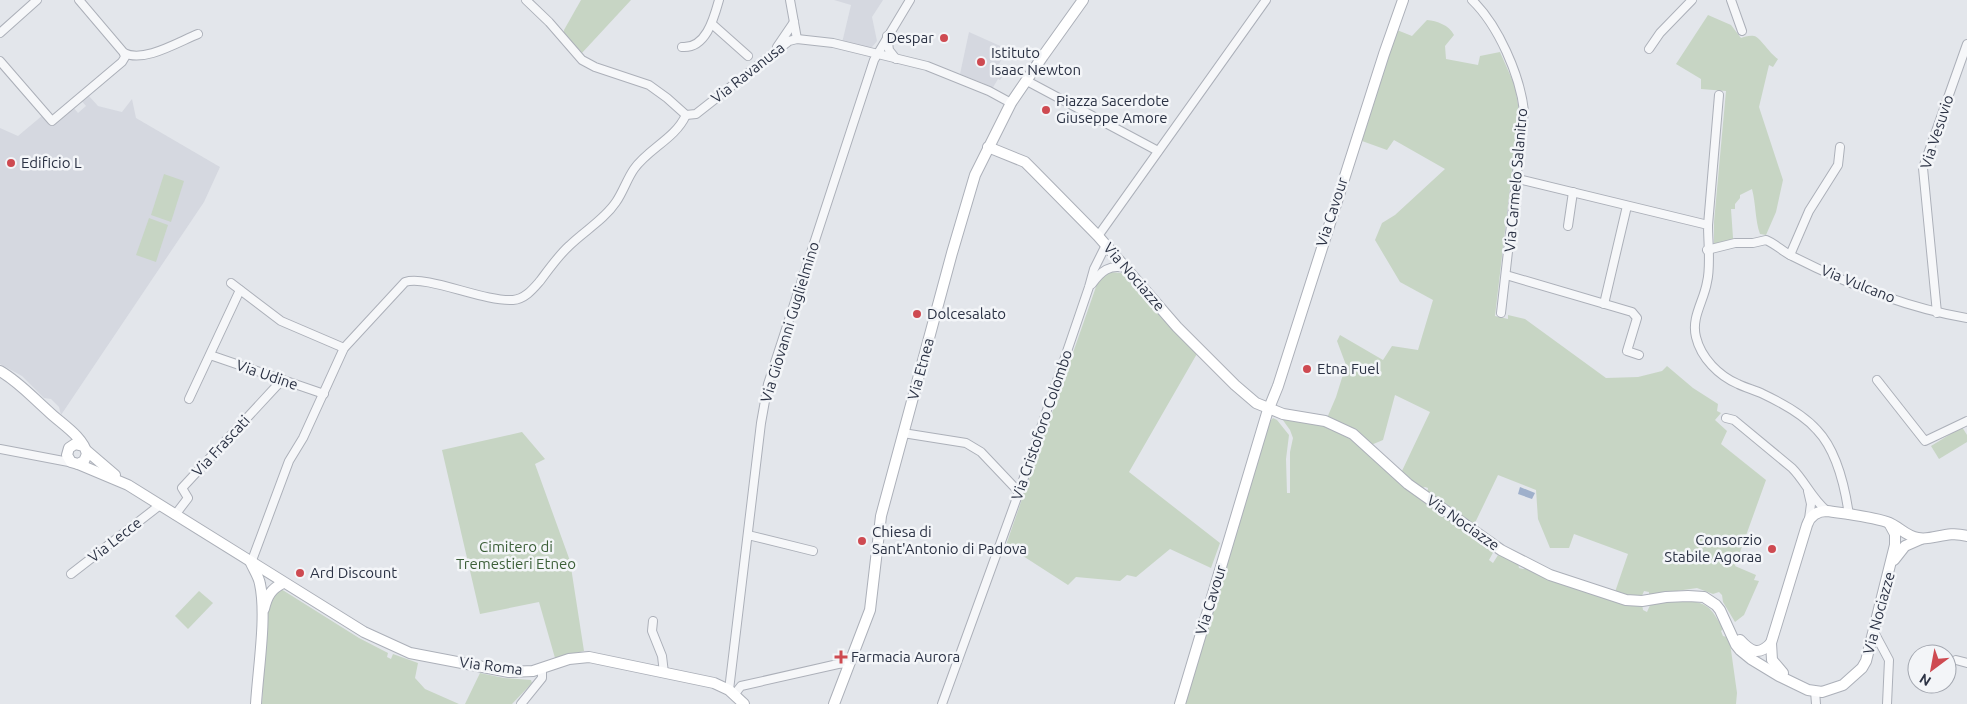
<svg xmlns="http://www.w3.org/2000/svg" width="1967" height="704" font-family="Ubuntu,sans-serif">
	<rect width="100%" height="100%" fill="#e3e6eb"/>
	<g fill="#d5d8e0">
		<path d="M 834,0 L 883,0 L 872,17 L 877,41 L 872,47 L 867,49 L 842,43 L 851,5 Z"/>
		<path d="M 969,32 L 1007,49 L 998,66 L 1007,70 L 1000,80 L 998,79 L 992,89 L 983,83 L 960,74 Z"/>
		<path d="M 88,95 L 98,106 L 122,112 L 132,99 L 136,118 L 220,167 L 204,202 L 61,415 L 59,407 L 51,399 L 44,398 L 22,376 L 0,364 L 0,128 L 18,136 L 43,115 L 50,122 L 48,124 L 50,126 L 73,107 L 78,113 L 86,106 L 81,100 Z"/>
	</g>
	<g fill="#c7d5c4">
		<path d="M 581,0 L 631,0 L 581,54 L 564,35 L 564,30 Z"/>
		<path d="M 1708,15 L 1731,25 L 1741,38 C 1744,37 1750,35 1754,36 C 1760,37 1770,54 1778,59 L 1773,67 L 1769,65 L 1759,107 L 1783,180 L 1776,212 L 1766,235 L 1760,234 C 1755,220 1756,204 1752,189 L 1740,195 L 1740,198 L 1735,204 L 1735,209 L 1731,209 L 1733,238 L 1734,239 L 1714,245 L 1714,222 L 1726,91 L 1701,89 L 1701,79 L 1676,64 Z"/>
		<path d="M 1427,20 C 1437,21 1449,25 1454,35 L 1445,46 L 1446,59 L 1478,65 L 1480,56 L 1500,52 L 1515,86 L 1519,111 L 1495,316 L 1508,319 L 1508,315 L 1525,319 L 1606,378 L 1638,377 L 1662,371 L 1667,366 L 1693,388 L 1718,404 L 1717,411 L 1721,413 L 1715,420 L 1727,431 L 1721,444 L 1766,480 L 1735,566 L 1756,575 L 1754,580 L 1759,581 L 1744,615 L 1735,622 L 1723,602 L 1722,595 L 1719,592 L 1713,594 L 1697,588 L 1649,595 L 1649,592 L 1644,591 L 1641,598 L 1635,599 L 1615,592 L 1628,554 L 1574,534 L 1569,548 L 1550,548 L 1538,519 L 1536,490 L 1498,475 L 1473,527 L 1427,494 L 1428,488 L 1425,487 L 1420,489 L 1401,473 L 1430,412 L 1395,395 L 1383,440 L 1371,445 L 1327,418 L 1336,397 L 1346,365 L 1337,341 L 1340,335 L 1383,360 L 1392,346 L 1418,350 L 1433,300 L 1400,282 L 1375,240 L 1382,223 L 1395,215 L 1445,169 L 1394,140 L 1387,150 L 1362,141 L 1397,30 L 1412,36 Z"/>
		<path d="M 164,174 L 184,181 L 171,222 L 151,215 Z"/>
		<path d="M 149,218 L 168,225 L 156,262 L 136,255 Z"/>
		<path d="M 1110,272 L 1121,273 L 1126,276 L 1198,352 L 1129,472 L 1220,543 L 1211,568 L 1170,549 L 1136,577 L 1127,575 L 1120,581 L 1076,577 L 1068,585 L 1006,545 L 1098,281 Z"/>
		<path d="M 1280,416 L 1305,420 L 1342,431 L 1495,549 L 1489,560 L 1493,563 L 1500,552 L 1518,563 L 1519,568 L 1523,569 L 1526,568 L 1642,604 L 1643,610 L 1647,612 L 1651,603 C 1669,601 1694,596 1709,608 C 1715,614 1719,622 1723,629 L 1721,631 L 1723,636 L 1727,637 L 1730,643 L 1737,693 L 1736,704 L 1185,704 L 1235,532 L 1238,531 L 1239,525 L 1237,524 L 1268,424 L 1273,418 L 1277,420 L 1289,435 L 1286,459 L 1287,493 L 1290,493 L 1290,452 L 1293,438 L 1290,430 Z"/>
		<path d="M 1962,427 L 1967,435 L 1967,442 L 1939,459 L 1931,446 Z"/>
		<path d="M 522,432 L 545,459 L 535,464 L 570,561 L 584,651 L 555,658 L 539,602 L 480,614 L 442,450 Z"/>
		<path d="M 281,589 L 359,638 L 388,653 L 387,657 L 391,659 L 393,654 L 418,663 L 415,678 L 425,689 L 459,704 L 262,704 L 267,612 L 270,597 Z"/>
		<path d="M 199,591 L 213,603 L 188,629 L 175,616 Z"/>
		<path d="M 480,673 L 504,678 L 531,680 L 532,683 L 512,704 L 465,704 Z"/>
	</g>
	<path fill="#9fb0cb" d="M 1520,487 L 1535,493 L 1532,499 L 1518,494 Z"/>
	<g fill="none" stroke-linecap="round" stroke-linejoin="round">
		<g stroke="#acb0b9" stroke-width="10">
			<g id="street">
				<path d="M 79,0 L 124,53 C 144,63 178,42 198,34"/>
				<path d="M 526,0 L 549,22 L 582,60 L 595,67 L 649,85 L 667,98 L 686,115"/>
				<path d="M 790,0 L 797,39"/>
				<path d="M 1472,0 C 1498,25 1520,75 1524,111 L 1501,313"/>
				<path d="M 1731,0 L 1742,31"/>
				<path d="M 712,24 L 748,56"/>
				<path d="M 0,33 L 37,0"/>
				<path d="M 887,36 L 889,50 L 896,59"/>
				<path d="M 682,47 C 706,49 714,18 719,0"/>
				<path d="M 777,47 L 794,22"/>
				<path d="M 1649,49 L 1660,33 L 1692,0"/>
				<path d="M 0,61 L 52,121 L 122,62 L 125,57 L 124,53"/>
				<path d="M 1027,81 L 1158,151"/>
				<path d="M 686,115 L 696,114 L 789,41 L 797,39 L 833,43 L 927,66 L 989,91 L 1011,103"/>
				<path d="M 1518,179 L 1708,225 C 1708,242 1711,267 1707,282 C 1704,301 1691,317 1696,337 C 1701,358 1719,376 1738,384 C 1746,388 1755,390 1763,394 C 1782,403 1803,414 1817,430 C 1837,451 1845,487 1849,515"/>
				<path d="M 1708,225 L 1719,95"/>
				<path d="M 1568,226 L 1573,192"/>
				<path d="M 1098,236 L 1266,0"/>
				<path d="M 1707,250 L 1735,243 L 1753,243 L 1766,240 C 1776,244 1783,252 1792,256 C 1847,284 1906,308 1967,318"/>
				<path d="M 1790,255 L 1809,211 L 1838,165 L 1840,147"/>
				<path d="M 1506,275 L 1632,312 L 1637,318 L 1627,351 L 1639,355"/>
				<path d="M 231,283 L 281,321 L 344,348"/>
				<path d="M 1092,284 C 1101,271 1110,264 1125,268"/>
				<path d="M 1604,304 L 1627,206"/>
				<path d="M 1937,313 L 1923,168 L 1967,44"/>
				<path d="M 210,355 L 324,394"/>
				<path d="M 1877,380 L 1925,441 L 1967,421"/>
				<path d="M 189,399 L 240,290"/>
				<path d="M 1726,418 L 1734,420 L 1792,468 C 1805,481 1812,499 1827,511"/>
				<path d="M 903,433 L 966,443 L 981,452 L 1019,492"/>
				<path d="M 0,449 L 74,463"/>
				<path d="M 1808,491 L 1811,504 L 1809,519"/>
				<path d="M 175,515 L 188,498 L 182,488 L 282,380"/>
				<path d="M 748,535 L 813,551"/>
				<path d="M 251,563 L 289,461 L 303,438 L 344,348 L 405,282 C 428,275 483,302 513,300 C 525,299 533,289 540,281 C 549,269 558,256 569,246 C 584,231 604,220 616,202 C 623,192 627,179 634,169 C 649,148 675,139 686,115"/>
				<path d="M 71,574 L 160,505"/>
				<path d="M 653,621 L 652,631 L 662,656 L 664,673"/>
				<path d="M 1874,632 L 1889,660 L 1887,704"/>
				<path d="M 1956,660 L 1967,663"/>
				<path d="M 729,690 L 761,423 L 768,384 L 874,60 L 910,0"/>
				<path d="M 1815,691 L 1816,704"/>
				<path d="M 734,695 L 741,686 L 838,664 L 849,663"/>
				<path d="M 521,704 L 542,678 L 542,668"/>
				<path d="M 942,704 L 1019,492 L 1089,287 L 1094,269 L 1106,245"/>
			</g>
		</g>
		<g stroke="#acb0b9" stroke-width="12">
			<g id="secondary">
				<path d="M 988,147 L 1025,162 L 1034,171 L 1098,236 L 1177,327 L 1235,385 L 1256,403 L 1283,414 L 1325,421 L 1353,434 L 1408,484 L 1501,550 L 1550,575 L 1626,600 L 1642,601 L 1666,597 L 1688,596 L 1704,597 L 1716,605 L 1720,610 L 1736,645 L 1740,650 L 1751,659 L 1779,676 L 1808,690 L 1822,692 L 1843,685 L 1862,668 L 1866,661 L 1895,545 L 1895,534 L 1889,523"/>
				<path d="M 0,371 C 19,382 32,397 48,411 C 60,423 83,436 87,454 L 84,461 L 78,464 L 71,462 L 67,455 L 69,448 L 75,444 L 83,446"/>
				<path d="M 87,451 L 115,475"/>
				<path d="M 78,464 L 128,485 L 364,632 L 410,653 L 509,672 L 533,671 L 569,659 L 589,657 L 714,683 L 729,690 L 744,704"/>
				<path d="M 1894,560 L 1905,546 L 1921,539"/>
				<path d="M 251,563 C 254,570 259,577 260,584 C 267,616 258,670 256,704"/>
				<path d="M 264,609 C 267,596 271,589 283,583"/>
				<path d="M 1740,640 C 1751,652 1759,656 1771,643"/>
				<path d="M 1783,673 L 1772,660 L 1771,643 L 1807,525 C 1810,516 1817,511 1827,511 C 1847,514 1868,516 1887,522 C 1899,526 1905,536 1918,538 C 1934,541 1946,530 1967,536"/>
				<path d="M 834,704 L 870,610 L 881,516 L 952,253 L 975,175 L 1011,103 L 1043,56 L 1083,0"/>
				<path d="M 1180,704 L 1267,413 L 1278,386 L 1384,54 L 1403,0"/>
			</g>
		</g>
		<use href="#street" stroke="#f6f7f9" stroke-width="8"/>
		<use href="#secondary" stroke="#fff" stroke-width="10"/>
	</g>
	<g fill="#ce4a51" stroke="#f3f5f8" stroke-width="2">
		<circle cx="944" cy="38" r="5"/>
		<circle cx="981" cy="62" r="5"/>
		<circle cx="1046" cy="110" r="5"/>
		<circle cx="11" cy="163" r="5"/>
		<circle cx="917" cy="314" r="5"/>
		<circle cx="1307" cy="369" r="5"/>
		<circle cx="862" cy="541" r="5"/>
		<circle cx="1772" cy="549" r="5"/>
		<circle cx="300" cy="573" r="5"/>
		<path d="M838.5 649.5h5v5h5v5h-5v5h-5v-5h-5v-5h5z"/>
	</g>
	<g text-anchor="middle" stroke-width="5" stroke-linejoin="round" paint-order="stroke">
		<g font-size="15" fill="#2b3244" stroke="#f3f5f8" text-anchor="start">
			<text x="934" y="43" text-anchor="end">Despar</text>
			<text x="991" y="58">Istituto<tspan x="991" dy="17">Isaac Newton</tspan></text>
			<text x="1056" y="106">Piazza Sacerdote<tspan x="1056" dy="17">Giuseppe Amore</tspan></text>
			<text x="21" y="168">Edificio L</text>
			<text x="927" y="319">Dolcesalato</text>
			<text x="1317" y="374">Etna Fuel</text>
			<text x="872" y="537">Chiesa di<tspan x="872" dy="17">Sant'Antonio di Padova</tspan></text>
			<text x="1762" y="545" text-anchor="end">Consorzio<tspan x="1762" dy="17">Stabile Agoraa</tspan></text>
			<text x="310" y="578">Ard Discount</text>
			<text x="851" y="662">Farmacia Aurora</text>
		</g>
		<g font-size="15" fill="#2b3244" stroke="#f3f5f8">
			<text transform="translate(748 73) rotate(-38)" y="5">Via Ravanusa</text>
			<text transform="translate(1937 132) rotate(-72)" y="5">Via Vesuvio</text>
			<text transform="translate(1516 180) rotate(-85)" y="5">Via Carmelo Salanitro</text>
			<text transform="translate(1332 212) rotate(-72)" y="5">Via Cavour</text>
			<text transform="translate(1134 277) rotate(49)" y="5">Via Nociazze</text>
			<text transform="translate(1858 284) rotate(22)" y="5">Via Vulcano</text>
			<text transform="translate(790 322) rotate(-73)" y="5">Via Giovanni Guglielmino</text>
			<text transform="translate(921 369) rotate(-75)" y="5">Via Etnea</text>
			<text transform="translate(267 375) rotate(19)" y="5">Via Udine</text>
			<text transform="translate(1042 425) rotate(-71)" y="5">Via Cristoforo Colombo</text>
			<text transform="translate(221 446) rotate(-47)" y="5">Via Frascati</text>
			<text transform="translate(1463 523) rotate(35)" y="5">Via Nociazze</text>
			<text transform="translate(115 540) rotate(-38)" y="5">Via Lecce</text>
			<text transform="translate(1211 600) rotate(-73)" y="5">Via Cavour</text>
			<text transform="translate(1879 613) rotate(-75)" y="5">Via Nociazze</text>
			<text transform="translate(491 666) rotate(7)" y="5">Via Roma</text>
		</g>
		<g font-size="15" fill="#3c5f38" stroke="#f3f5f8">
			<text x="516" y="552">Cimitero di<tspan x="516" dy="17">Tremestieri Etneo</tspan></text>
		</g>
	</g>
	<g transform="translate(1932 669) rotate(212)"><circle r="24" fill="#f3f5f8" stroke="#a3a7b0"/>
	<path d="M0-4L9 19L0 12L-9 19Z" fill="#ce4a51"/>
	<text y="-8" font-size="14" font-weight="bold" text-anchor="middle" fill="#2b3244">N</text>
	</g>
</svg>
